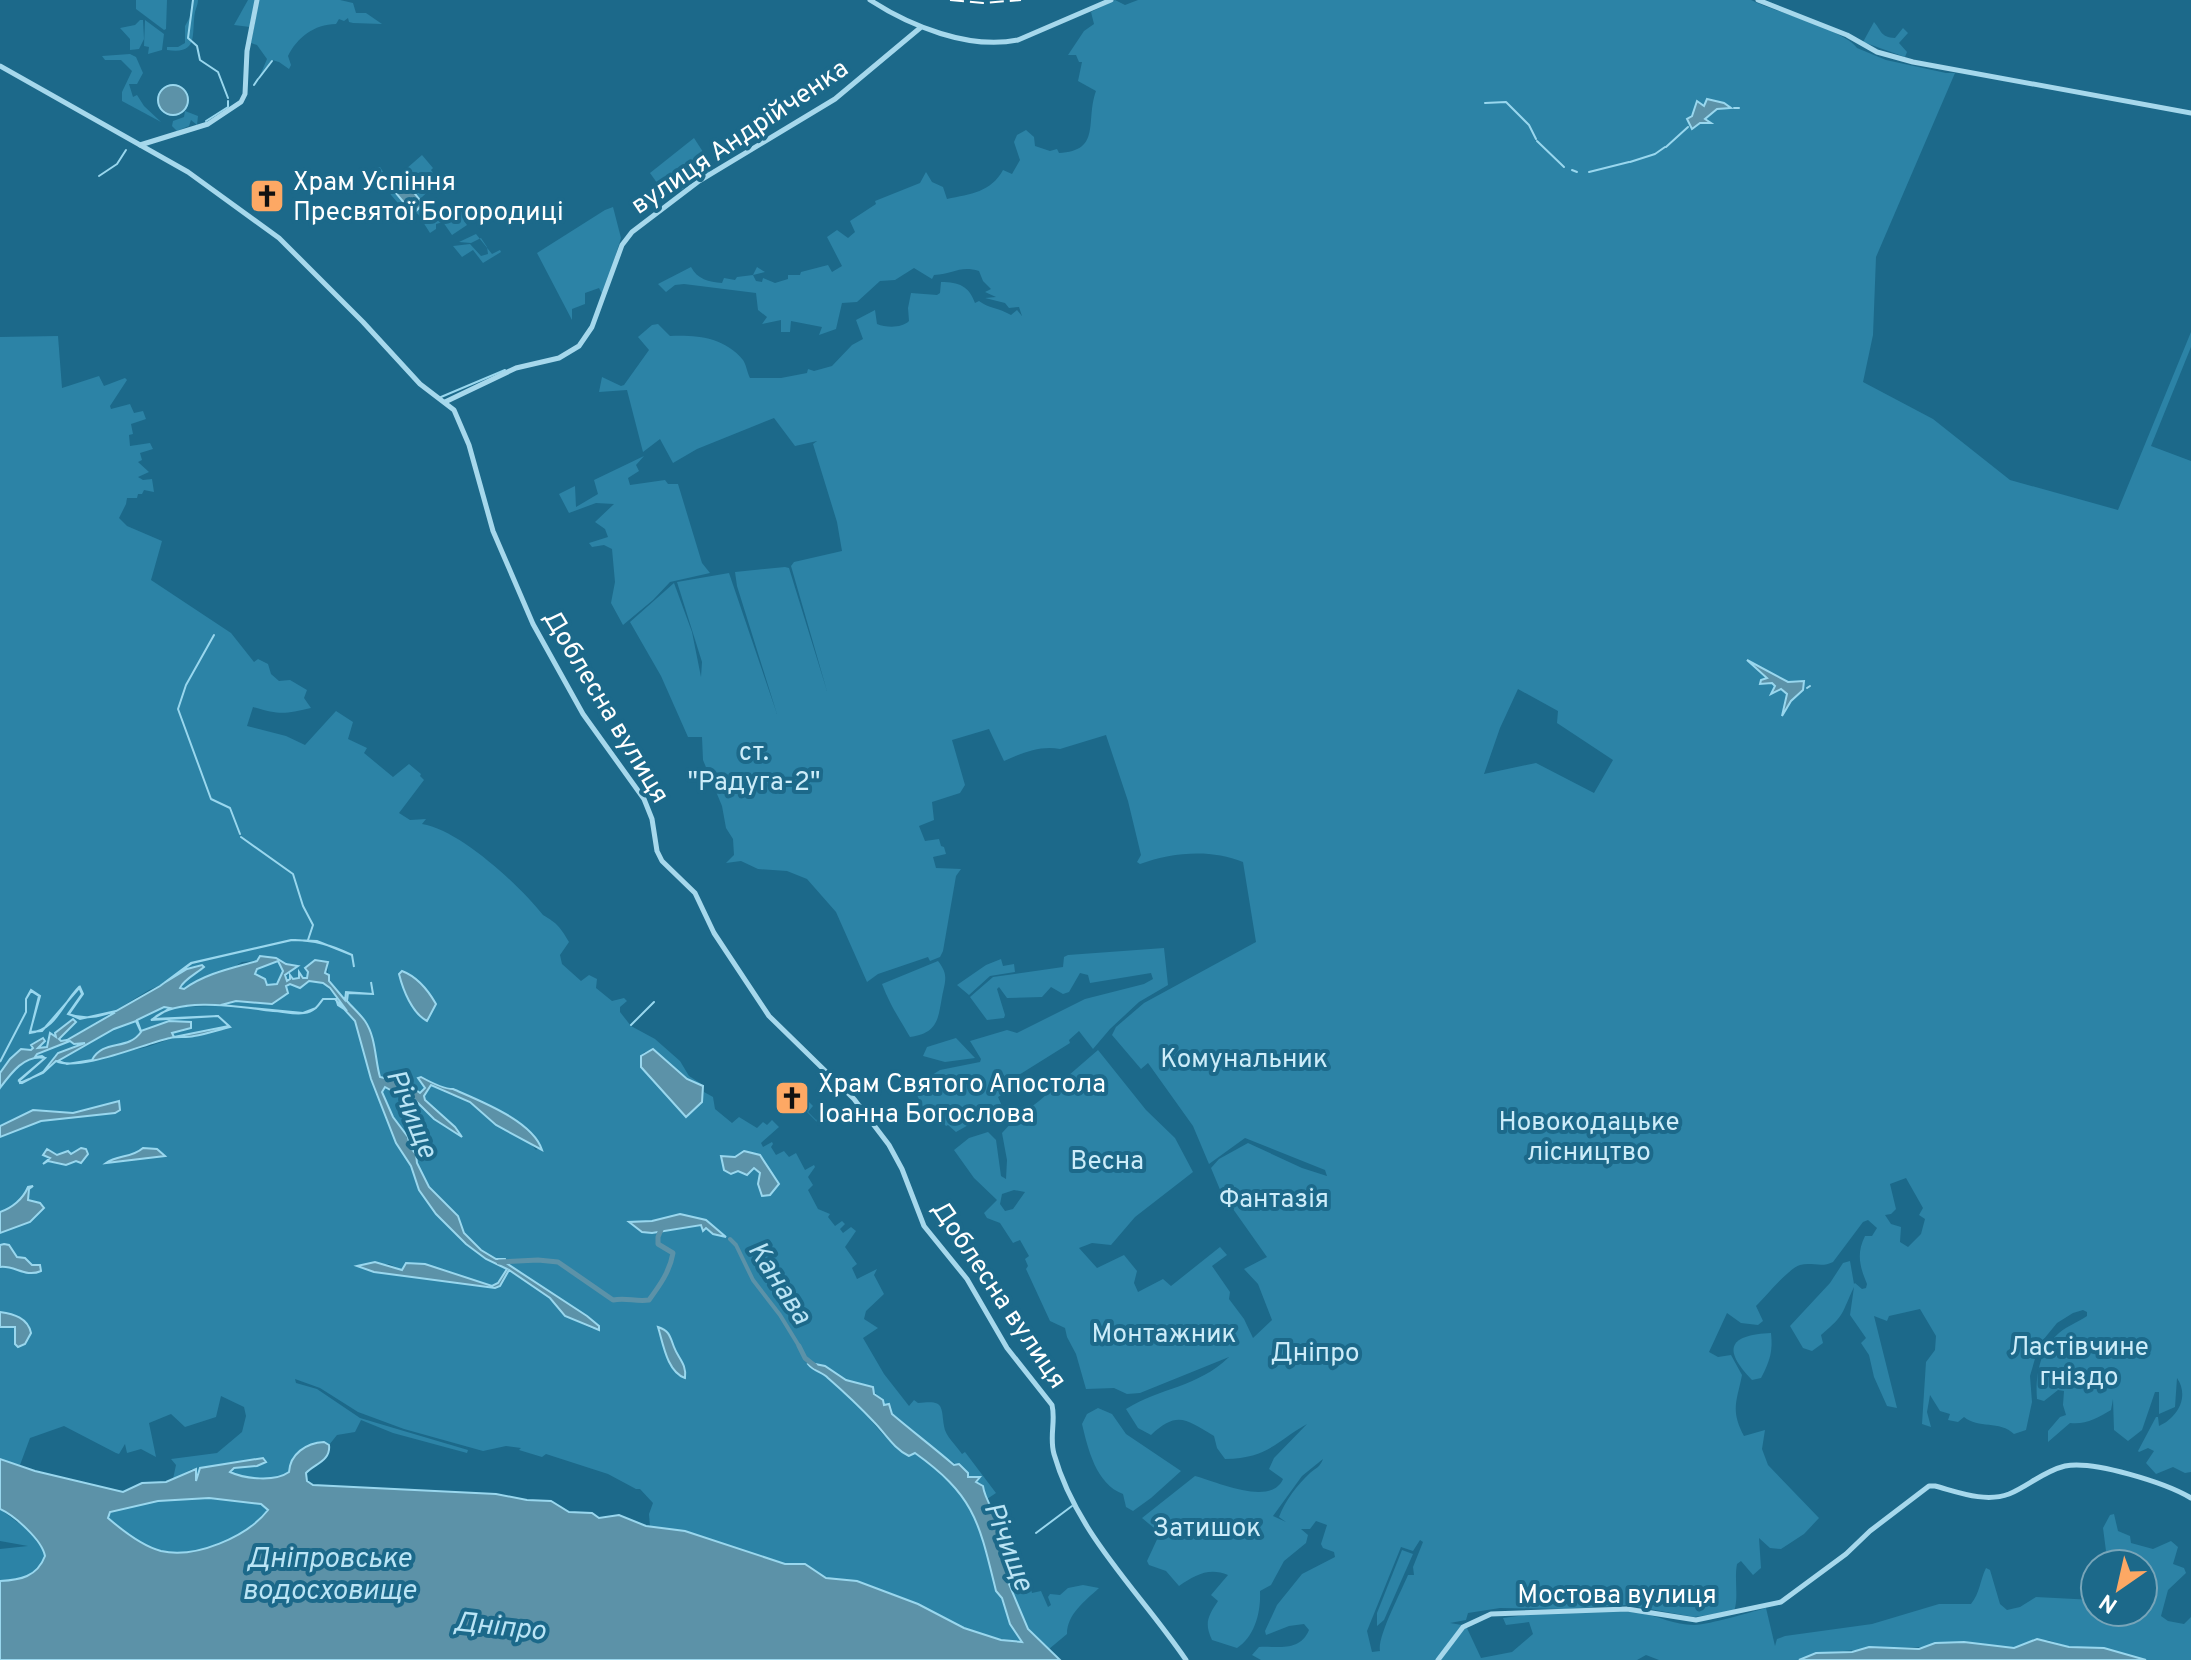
<svg xmlns="http://www.w3.org/2000/svg" width="2191" height="1660" font-family="Overpass,sans-serif">
	<rect width="100%" height="100%" fill="#1c698a"/>
	<g fill="#2c83a6" fill-rule="evenodd">
		<path d="M 136,0 L 167,0 L 166,29 L 164,30 L 136,9 Z"/>
		<path d="M 192,0 L 198,0 C 198,4 196,8 195,12 C 191,33 200,55 167,50 L 167,47 L 178,47 L 185,43 L 185,26 L 190,17 Z"/>
		<path d="M 248,0 L 255,0 L 250,27 L 234,25 Z"/>
		<path d="M 259,0 L 340,0 L 353,3 L 356,13 L 366,13 L 382,24 L 353,23 L 349,22 L 348,18 L 344,21 L 339,19 L 336,24 C 314,24 297,38 288,56 L 291,65 L 289,69 L 279,62 L 272,60 L 259,78 L 267,59 L 257,45 L 251,43 Z"/>
		<path d="M 1115,0 L 1125,5 L 1138,0 L 1751,0 C 1775,12 1845,30 1857,48 L 1886,60 L 1946,73 L 1955,73 L 1876,257 L 1873,335 L 1863,382 L 1933,419 L 2010,480 L 2118,510 L 2191,332 L 2191,347 L 2151,446 L 2191,461 L 2191,1472 L 2185,1473 L 2173,1467 L 2156,1474 L 2146,1463 L 2154,1451 L 2148,1448 L 2139,1452 L 2138,1451 L 2156,1417 L 2158,1417 L 2159,1426 C 2177,1418 2190,1397 2177,1378 L 2175,1407 L 2159,1414 L 2159,1392 L 2155,1392 L 2142,1430 L 2128,1441 L 2114,1430 L 2113,1399 L 2111,1410 C 2098,1418 2085,1425 2070,1423 L 2048,1442 L 2048,1431 L 2060,1417 L 2066,1415 L 2063,1405 L 2064,1391 L 2058,1390 L 2044,1401 L 2037,1399 C 2035,1376 2040,1349 2059,1333 C 2067,1326 2078,1322 2087,1316 L 2087,1312 L 2083,1310 L 2073,1313 L 2057,1323 L 2039,1345 L 2030,1376 L 2032,1402 L 2026,1430 L 2014,1434 C 2000,1420 1978,1429 1964,1417 L 1958,1422 L 1948,1420 L 1950,1414 L 1940,1411 L 1930,1395 L 1927,1412 L 1931,1427 L 1922,1424 L 1926,1362 L 1935,1350 L 1936,1336 L 1920,1309 L 1889,1316 L 1887,1321 L 1874,1316 L 1897,1408 L 1887,1406 L 1874,1377 L 1869,1355 L 1861,1343 L 1866,1338 L 1850,1315 L 1854,1287 C 1841,1314 1846,1314 1821,1335 L 1823,1343 L 1812,1351 L 1803,1348 L 1790,1326 L 1830,1283 L 1843,1263 L 1850,1261 L 1854,1284 L 1855,1283 L 1862,1289 L 1866,1288 L 1867,1284 C 1860,1267 1856,1254 1865,1236 L 1872,1236 L 1877,1228 L 1868,1220 L 1863,1222 L 1833,1262 C 1822,1268 1812,1262 1800,1265 C 1788,1269 1766,1296 1756,1306 L 1763,1321 L 1758,1325 L 1741,1323 L 1727,1313 L 1709,1352 L 1718,1357 L 1731,1355 L 1742,1375 C 1737,1401 1730,1410 1744,1436 L 1765,1430 L 1762,1449 L 1768,1465 L 1819,1518 L 1804,1534 L 1781,1549 L 1770,1548 L 1759,1538 L 1761,1568 L 1753,1575 L 1741,1561 L 1737,1564 C 1734,1580 1739,1598 1734,1611 L 1694,1617 L 1627,1605 L 1565,1609 L 1500,1608 L 1468,1613 L 1466,1620 L 1450,1623 L 1462,1625 L 1436,1660 L 1261,1660 L 1252,1655 L 1259,1647 C 1278,1646 1300,1652 1309,1630 L 1304,1624 L 1289,1626 L 1266,1635 L 1265,1631 L 1277,1605 L 1302,1574 L 1335,1557 L 1334,1552 L 1323,1548 L 1321,1544 L 1327,1525 L 1316,1521 L 1310,1529 L 1301,1529 L 1308,1535 L 1306,1543 L 1284,1561 L 1271,1585 L 1260,1591 C 1261,1612 1255,1636 1237,1648 L 1212,1640 C 1204,1623 1208,1616 1218,1601 L 1211,1595 L 1228,1575 C 1209,1567 1195,1575 1179,1586 L 1166,1571 L 1149,1565 L 1147,1561 L 1160,1533 L 1142,1518 L 1195,1476 C 1218,1482 1271,1507 1283,1479 L 1269,1469 L 1274,1458 L 1307,1424 C 1274,1443 1268,1458 1225,1459 L 1217,1448 L 1214,1436 C 1186,1420 1178,1410 1151,1435 L 1138,1428 L 1126,1409 C 1161,1387 1197,1388 1229,1357 L 1140,1393 L 1127,1394 L 1114,1388 L 1086,1389 L 1076,1354 L 1067,1337 L 1065,1328 L 1050,1321 L 1026,1269 L 1028,1266 L 1025,1259 L 1029,1256 L 1020,1240 L 1013,1243 L 1000,1223 L 987,1218 L 984,1213 L 997,1200 L 974,1178 L 954,1150 L 969,1138 L 988,1132 L 996,1140 L 1001,1176 L 1006,1179 L 1007,1160 L 1002,1133 L 1013,1121 L 1039,1101 L 1098,1050 L 1146,1110 L 1175,1138 L 1193,1172 L 1135,1217 L 1111,1245 L 1092,1243 L 1079,1248 L 1097,1268 L 1124,1255 L 1137,1271 L 1134,1283 L 1138,1292 L 1163,1279 L 1171,1286 L 1220,1247 L 1227,1255 L 1212,1266 L 1230,1292 L 1229,1299 L 1244,1319 L 1253,1338 L 1272,1320 L 1258,1284 L 1244,1269 L 1267,1257 L 1221,1192 L 1211,1168 L 1219,1159 L 1248,1143 L 1302,1168 L 1327,1176 L 1325,1170 L 1245,1138 L 1209,1164 L 1193,1126 L 1148,1063 L 1141,1069 L 1112,1035 L 1116,1027 L 1144,1003 L 1256,942 L 1243,862 C 1211,849 1173,852 1140,864 L 1137,862 L 1141,855 L 1128,801 L 1106,735 L 1060,749 C 1041,745 1022,753 1004,761 L 989,729 L 952,740 L 965,785 L 960,793 L 932,802 L 934,820 L 919,826 L 925,841 L 939,839 L 941,846 L 944,847 L 946,854 L 933,857 L 936,868 L 961,869 L 956,876 L 943,951 L 940,957 L 930,961 L 928,957 L 878,974 L 867,982 L 836,912 L 807,879 L 787,871 L 758,869 L 741,861 L 726,863 L 734,855 L 733,839 L 726,828 L 722,806 L 703,760 L 702,737 L 688,737 L 661,676 L 630,622 L 674,583 L 692,632 L 701,677 L 702,662 L 677,582 L 729,573 L 777,714 L 737,586 L 735,572 L 785,567 L 789,568 L 827,691 L 791,566 L 794,562 L 842,551 L 837,522 L 813,444 L 817,441 L 795,446 L 774,418 L 697,449 L 673,463 L 660,439 L 643,452 L 627,390 L 599,392 L 602,377 L 621,386 L 624,385 L 649,350 L 638,337 L 652,325 L 658,324 L 670,336 C 697,335 724,337 743,360 C 746,364 747,372 750,378 L 781,378 L 807,373 L 808,369 L 814,371 L 832,366 L 852,345 L 863,339 L 856,320 L 875,310 L 877,324 C 887,328 902,328 909,321 L 908,308 L 911,293 L 937,295 L 940,293 L 941,282 C 959,282 969,286 975,303 L 979,301 C 988,308 999,308 1011,315 L 1017,310 L 1022,316 L 1019,307 L 1009,308 L 1005,303 L 985,298 L 996,297 L 985,292 L 991,289 L 983,281 L 979,271 C 960,265 954,274 934,275 L 932,279 L 914,268 L 895,280 L 880,281 L 857,302 L 842,303 L 836,329 L 819,335 L 822,327 L 791,321 L 790,332 L 781,332 L 781,320 L 762,324 L 767,317 L 758,310 L 756,293 L 684,284 L 675,285 L 666,292 L 658,284 L 691,267 C 697,279 709,282 722,283 L 724,278 L 735,280 L 737,277 L 753,275 L 757,267 L 765,272 L 753,275 L 756,281 L 762,282 L 763,278 L 775,283 L 788,279 L 788,275 L 800,275 L 801,272 L 828,265 L 832,272 L 842,266 L 827,237 L 837,230 L 848,238 L 855,232 L 850,221 L 876,204 L 875,201 L 920,183 L 926,172 L 932,182 L 943,187 L 947,199 C 971,194 991,192 1003,170 L 1012,174 L 1020,160 L 1014,142 L 1017,135 L 1026,130 L 1034,137 L 1035,146 L 1050,151 L 1057,149 L 1059,153 C 1102,151 1085,121 1096,91 L 1078,81 L 1082,62 L 1079,62 L 1076,55 L 1068,55 L 1084,31 L 1094,24 L 1091,12 ZM 1707,99 L 1723,103 L 1729,108 L 1717,109 L 1705,119 L 1710,124 L 1700,123 L 1692,128 L 1687,119 L 1694,112 L 1697,102 L 1704,106 ZM 1518,689 L 1558,711 L 1557,723 L 1613,760 L 1594,793 L 1536,763 L 1484,774 L 1500,728 ZM 1906,1178 L 1923,1208 L 1919,1215 L 1925,1219 L 1921,1234 L 1908,1247 L 1900,1242 L 1901,1227 L 1891,1224 L 1885,1215 L 1891,1214 L 1896,1209 L 1890,1184 ZM 1014,1190 L 1025,1192 L 1013,1209 L 1005,1211 L 1000,1204 L 1002,1194 ZM 1323,1459 C 1320,1467 1316,1468 1310,1473 C 1297,1485 1285,1501 1279,1517 L 1286,1522 L 1273,1516 L 1302,1476 ZM 1420,1540 L 1423,1542 L 1413,1567 L 1414,1575 L 1408,1575 C 1401,1592 1377,1637 1380,1651 L 1372,1652 L 1367,1631 L 1401,1547 L 1413,1551 Z"/>
		<path d="M 140,20 L 143,20 L 144,39 L 139,49 L 130,50 L 130,39 L 120,28 L 135,25 Z"/>
		<path d="M 145,20 L 164,34 L 162,50 L 148,54 L 149,47 L 144,46 Z"/>
		<path d="M 1874,22 C 1882,31 1880,37 1895,38 L 1903,28 L 1908,33 L 1899,43 L 1907,52 L 1905,57 L 1863,42 Z"/>
		<path d="M 130,54 L 136,57 L 143,73 L 137,84 L 129,84 L 133,97 L 137,95 L 144,106 L 161,122 L 122,101 L 122,92 L 132,71 L 121,60 L 105,60 L 102,56 Z"/>
		<path d="M 185,111 L 198,116 L 197,125 L 191,120 L 189,126 L 177,131 L 172,126 L 173,121 L 184,117 Z"/>
		<path d="M 694,138 L 714,169 L 672,196 L 665,194 L 650,173 Z"/>
		<path d="M 422,155 L 433,168 L 431,170 L 434,174 L 428,180 L 433,187 L 422,197 L 435,215 L 440,210 L 446,216 L 458,207 L 467,217 L 464,221 L 467,225 L 452,235 L 443,222 L 436,224 L 436,229 L 430,233 L 418,214 L 404,210 L 391,195 L 375,167 L 380,167 L 385,175 L 394,172 L 398,176 Z"/>
		<path d="M 613,207 L 621,238 L 603,296 L 599,288 L 585,293 L 585,304 L 572,309 L 572,320 L 537,253 L 605,210 Z"/>
		<path d="M 476,234 L 492,254 L 500,250 L 501,252 L 483,263 L 473,250 L 462,257 L 453,246 L 470,244 L 481,256 L 488,254 L 487,247 L 481,238 L 471,243 L 459,242 Z"/>
		<path d="M 58,336 L 62,388 L 99,376 L 104,386 L 125,378 L 127,380 L 110,406 L 111,409 L 130,404 L 134,413 L 143,411 L 146,419 L 131,424 L 133,434 L 129,435 L 130,446 L 150,443 L 153,449 L 140,453 L 142,460 L 138,462 L 149,472 L 138,477 L 143,480 L 152,479 L 154,492 L 144,490 L 142,494 L 138,494 L 137,498 L 127,498 L 126,504 L 119,518 L 127,526 L 162,541 L 151,580 L 231,633 L 254,662 L 258,659 L 268,664 L 271,674 L 279,681 L 290,680 L 307,690 L 304,698 L 311,708 C 285,714 280,715 253,707 L 247,726 L 286,736 L 305,745 L 336,711 L 353,722 L 348,739 L 367,748 L 364,753 L 393,777 L 409,764 L 421,774 L 420,776 L 424,780 L 399,813 L 410,820 L 426,819 L 422,824 C 460,830 519,885 543,915 C 557,923 561,928 569,942 L 560,955 L 562,964 L 581,981 L 589,975 L 597,979 L 596,988 L 612,1001 L 624,998 L 627,1001 L 620,1007 L 620,1012 L 631,1026 L 655,1039 L 680,1061 L 689,1076 L 703,1085 L 704,1092 L 713,1097 L 715,1109 L 732,1123 L 739,1117 L 757,1128 L 763,1122 L 767,1125 L 772,1120 L 779,1127 L 761,1143 L 763,1147 L 772,1142 L 773,1144 L 771,1147 L 776,1155 L 784,1151 L 789,1157 L 796,1153 L 805,1170 L 814,1165 L 815,1167 L 808,1177 L 813,1185 L 808,1190 L 818,1209 L 830,1214 L 828,1217 L 835,1226 L 842,1221 L 845,1224 L 840,1229 L 843,1233 L 851,1227 L 856,1231 L 845,1247 L 857,1264 L 852,1268 L 857,1279 L 877,1269 L 874,1275 L 884,1294 L 866,1311 L 864,1319 L 878,1328 L 863,1338 L 884,1374 L 909,1406 L 914,1400 L 918,1403 C 944,1400 941,1405 944,1426 C 945,1436 957,1446 962,1454 L 965,1452 L 996,1493 L 987,1499 L 976,1481 L 978,1476 L 967,1477 L 965,1470 C 939,1454 915,1434 892,1414 L 891,1407 L 885,1406 L 871,1387 L 846,1380 L 820,1365 L 815,1366 L 814,1370 C 847,1379 879,1441 909,1456 L 915,1453 L 950,1480 L 973,1513 L 982,1532 L 996,1591 L 1002,1598 L 1010,1624 L 1022,1643 L 1001,1640 L 964,1628 L 918,1604 L 857,1581 L 826,1578 L 805,1564 L 785,1564 L 685,1531 L 650,1527 L 649,1514 L 653,1503 L 640,1489 L 636,1489 L 608,1474 L 546,1454 L 542,1457 L 519,1450 L 521,1448 L 506,1446 L 483,1451 L 404,1429 L 358,1412 L 320,1388 L 295,1379 L 296,1383 L 317,1389 L 360,1418 L 468,1450 L 467,1453 L 393,1433 L 361,1420 L 355,1432 L 337,1435 L 329,1445 L 326,1443 L 289,1464 L 289,1472 C 275,1482 246,1479 230,1472 C 237,1465 255,1468 265,1463 L 263,1458 L 200,1468 L 196,1481 L 197,1472 L 192,1469 L 173,1479 L 176,1465 L 171,1459 L 217,1453 L 242,1432 L 246,1416 L 244,1407 L 221,1396 L 216,1417 L 185,1427 L 171,1414 L 149,1423 L 156,1457 L 141,1449 L 127,1453 L 125,1444 L 119,1454 L 116,1453 L 64,1426 L 30,1438 L 20,1465 L 0,1459 L 0,1327 L 11,1325 L 17,1330 L 15,1315 L 0,1312 L 0,1267 L 10,1265 C 18,1273 31,1276 41,1271 L 40,1265 L 32,1265 L 25,1258 L 14,1256 L 9,1246 L 0,1245 L 0,1233 L 30,1222 L 44,1207 C 26,1195 17,1206 0,1212 L 0,1137 L 41,1121 L 115,1113 L 119,1101 L 73,1113 L 39,1112 L 15,1118 L 0,1126 L 0,1088 L 9,1073 L 41,1052 L 70,1041 L 74,1044 L 86,1043 L 54,1056 L 54,1062 L 58,1061 L 114,1029 L 164,1007 L 219,1006 L 236,1001 L 263,1003 L 282,997 L 285,986 L 290,984 L 294,986 L 308,981 L 323,982 L 351,1014 L 355,1021 L 371,1079 L 396,1143 L 411,1166 L 419,1190 L 436,1214 L 466,1244 L 486,1259 L 507,1269 L 498,1283 L 492,1286 L 425,1264 L 406,1263 L 402,1270 L 389,1264 L 364,1267 L 374,1272 L 495,1288 L 500,1286 L 509,1270 L 550,1298 L 565,1316 L 593,1329 L 587,1316 L 501,1260 L 487,1255 L 464,1233 L 458,1216 L 429,1187 L 417,1163 L 416,1154 L 410,1147 L 403,1129 L 393,1117 L 382,1091 L 385,1087 L 403,1097 L 412,1097 L 434,1119 L 455,1127 L 425,1100 L 424,1096 L 431,1085 L 453,1096 L 453,1089 L 446,1089 L 430,1081 L 420,1093 L 408,1084 L 380,1077 C 375,1059 374,1040 365,1023 C 354,999 323,991 328,962 L 315,960 L 310,964 L 307,978 L 287,981 L 284,978 L 297,966 L 260,956 L 257,961 L 242,962 L 231,969 L 218,971 L 184,989 L 180,988 L 181,984 L 204,967 L 187,969 L 173,980 L 149,990 L 67,1040 L 61,1041 L 59,1039 L 71,1028 L 73,1020 L 55,1033 L 56,1038 L 50,1033 L 47,1047 L 39,1049 L 37,1046 L 43,1043 C 23,1052 15,1058 0,1073 L 0,337 ZM 169,1021 L 186,1023 L 183,1031 L 172,1033 L 173,1038 L 147,1047 L 92,1059 L 100,1051 L 133,1042 L 141,1032 ZM 653,1049 L 687,1079 L 700,1084 L 702,1102 L 686,1118 L 658,1085 L 643,1053 ZM 525,1127 L 541,1146 L 536,1150 L 529,1142 L 506,1131 Z"/>
		<path d="M 644,456 L 636,465 L 639,471 L 628,478 L 630,485 L 665,480 L 668,484 L 678,484 L 702,563 L 710,573 L 670,582 L 653,600 L 623,625 L 611,603 L 615,582 L 612,549 L 604,545 L 592,547 L 589,543 L 608,537 L 605,529 L 595,522 L 614,504 L 596,503 L 569,513 L 559,494 L 575,486 L 576,507 L 598,494 L 594,480 Z"/>
		<path d="M 1164,948 L 1168,985 L 1139,1002 L 1110,1029 L 1093,1049 L 1079,1031 L 1069,1040 L 1070,1043 L 1009,1081 L 1000,1071 L 993,1076 L 1006,1092 L 998,1097 L 1002,1106 L 956,1132 L 948,1125 L 946,1126 L 937,1116 L 932,1118 L 923,1107 L 913,1087 L 940,1070 L 980,1062 L 981,1059 L 970,1041 L 1007,1030 L 1017,1033 L 1085,999 L 1144,984 L 1153,979 L 1151,973 L 1090,983 L 1088,975 L 1080,973 L 1069,992 L 1063,994 L 1051,987 L 1042,997 L 1007,998 L 999,987 L 997,989 L 1005,1015 L 1004,1018 L 987,1020 L 970,997 L 993,977 L 1063,967 L 1064,957 L 1068,955 Z"/>
		<path d="M 1001,959 L 1003,966 L 1014,964 L 1015,972 L 990,976 L 969,995 L 957,985 L 986,965 Z"/>
		<path d="M 278,961 L 283,971 L 277,984 L 267,985 L 265,979 L 255,974 L 257,969 Z"/>
		<path d="M 938,961 C 949,975 945,981 942,997 C 938,1019 938,1033 910,1037 C 899,1018 890,1005 882,984 Z"/>
		<path d="M 956,1038 L 975,1058 L 945,1062 L 923,1056 L 927,1047 Z"/>
		<path d="M 805,1098 L 813,1106 L 808,1112 L 816,1120 L 824,1113 L 834,1117 L 821,1126 L 798,1103 Z"/>
		<path d="M 1771,1333 C 1773,1351 1770,1361 1761,1378 L 1752,1380 C 1721,1348 1730,1335 1771,1333 Z"/>
		<path d="M 1098,1408 L 1112,1414 L 1126,1434 L 1181,1471 L 1151,1498 L 1133,1511 L 1126,1507 L 1123,1494 C 1096,1484 1088,1449 1082,1424 L 1087,1414 Z"/>
		<path d="M 202,1498 L 261,1504 L 268,1510 C 247,1537 195,1559 161,1551 C 142,1546 123,1530 108,1518 L 110,1512 L 158,1501 Z"/>
		<path d="M 0,1509 L 29,1531 L 45,1553 C 41,1576 20,1580 0,1581 L 0,1549 L 28,1546 L 0,1541 Z"/>
		<path d="M 2114,1514 L 2118,1531 L 2130,1536 L 2131,1543 L 2153,1549 L 2171,1541 L 2178,1547 L 2173,1564 L 2184,1568 L 2186,1573 L 2168,1590 L 2161,1616 L 2168,1621 L 2184,1624 L 2191,1617 L 2191,1660 L 2146,1660 L 2104,1648 L 2069,1647 L 2048,1640 L 2014,1648 L 1992,1645 L 1884,1648 L 1816,1653 L 1799,1660 L 1659,1660 L 1646,1655 L 1637,1660 L 1441,1660 L 1466,1626 L 1481,1658 L 1512,1652 L 1533,1634 L 1529,1622 L 1506,1625 L 1503,1618 C 1543,1612 1600,1607 1640,1613 C 1659,1616 1674,1625 1694,1625 C 1712,1624 1747,1613 1766,1608 L 1775,1646 L 1777,1639 L 1785,1636 L 1872,1624 L 1939,1604 L 1971,1604 C 1980,1593 1980,1580 1986,1568 L 1990,1570 L 2000,1604 L 2007,1610 L 2020,1607 L 2036,1597 L 2094,1600 L 2095,1594 L 2095,1612 L 2143,1612 L 2143,1564 L 2098,1564 L 2106,1551 L 2103,1528 L 2110,1515 Z"/>
		<path d="M 1402,1550 L 1413,1554 L 1384,1620 L 1377,1626 L 1377,1613 Z"/>
		<path d="M 1083,1585 L 1099,1588 C 1085,1601 1067,1614 1067,1634 L 1049,1649 C 1027,1636 1020,1612 1011,1589 L 1030,1586 L 1032,1593 L 1041,1591 L 1048,1607 L 1051,1605 L 1048,1597 L 1050,1594 L 1060,1595 L 1068,1588 Z"/>
	</g>
	<g fill="#5c92a8" stroke="#99d7ee" stroke-width="2" fill-rule="evenodd">
		<circle cx="173" cy="100" r="15"/>
		<path d="M 1707,99 L 1724,103 L 1731,108 L 1717,109 L 1705,119 L 1711,123 L 1700,123 L 1692,129 L 1687,119 L 1692,116 L 1697,101 L 1704,106 Z"/>
		<path d="M 404,180 L 423,204 L 415,212 L 410,210 L 395,192 L 395,186 Z"/>
		<path d="M 1747,660 L 1788,682 L 1804,681 L 1803,690 L 1791,701 L 1782,716 L 1787,694 L 1781,689 L 1771,694 L 1775,686 L 1772,683 L 1760,684 L 1761,680 L 1767,678 Z"/>
		<path d="M 291,940 C 315,940 331,945 352,955 L 354,967 L 352,955 L 317,941 L 292,940 L 192,963 L 164,983 L 187,969 L 202,965 L 204,967 C 197,973 183,980 180,988 L 184,989 C 206,973 233,968 257,961 L 260,956 L 276,958 L 286,964 L 298,966 L 285,975 L 287,981 L 290,979 L 290,975 L 293,979 L 299,978 L 299,972 L 303,978 L 307,978 L 308,972 L 305,968 L 315,960 L 328,962 L 325,973 L 329,975 L 329,981 L 345,1000 L 346,992 L 373,994 L 371,982 L 373,994 L 348,993 L 347,1001 C 353,1008 360,1014 365,1021 C 376,1037 375,1060 380,1077 L 408,1084 L 420,1093 L 425,1088 L 418,1078 L 421,1077 C 430,1082 444,1089 453,1089 C 480,1101 533,1121 542,1150 L 496,1125 L 470,1102 L 431,1085 L 424,1096 L 425,1100 L 455,1127 L 462,1137 L 434,1119 L 412,1097 L 403,1097 L 385,1087 L 382,1092 L 393,1117 L 408,1137 L 410,1147 L 416,1154 L 417,1163 L 429,1187 L 458,1216 L 464,1233 L 481,1250 L 496,1259 L 505,1259 L 506,1263 L 587,1316 L 599,1326 L 599,1330 L 565,1316 L 550,1298 L 509,1270 L 500,1286 L 495,1288 L 374,1272 L 357,1266 L 375,1262 L 402,1270 L 406,1263 L 425,1264 L 492,1286 L 498,1283 L 507,1269 L 486,1259 L 466,1244 L 436,1214 L 419,1190 L 411,1166 L 396,1143 L 371,1079 L 355,1021 L 335,999 L 323,999 C 318,1006 314,1012 304,1013 C 295,1015 282,1011 273,1011 C 240,1007 178,996 153,1019 L 218,1016 L 230,1027 C 218,1030 206,1034 194,1036 C 186,1038 178,1036 170,1038 C 143,1044 80,1072 56,1061 L 43,1073 L 20,1083 L 19,1080 L 45,1058 C 25,1054 11,1073 0,1088 L 0,1073 L 10,1059 L 21,1049 L 31,1050 L 33,1048 L 31,1045 L 43,1038 L 45,1041 L 38,1048 L 47,1047 L 50,1033 L 56,1037 L 55,1033 L 73,1019 L 76,1022 L 59,1039 L 61,1041 L 67,1040 L 114,1013 L 113,1012 C 97,1017 84,1020 68,1014 L 82,994 L 79,987 C 62,1004 56,1030 30,1033 L 39,996 L 31,991 L 26,999 L 26,1012 L 0,1062 L 26,1012 L 26,999 L 31,990 L 40,996 L 30,1032 L 42,1031 L 80,987 L 83,994 L 69,1014 L 80,1019 L 116,1011 L 160,986 L 191,963 ZM 278,961 L 283,971 L 277,984 L 267,985 L 265,979 L 255,974 L 257,969 ZM 309,981 L 323,983 L 330,988 L 347,1011 L 338,1005 L 336,999 L 323,999 L 316,1008 L 303,1013 L 221,1005 L 236,1001 L 272,1004 L 288,993 L 286,986 L 290,984 L 300,988 ZM 164,1007 L 170,1008 L 151,1020 L 218,1016 L 229,1026 L 174,1037 L 172,1033 L 191,1028 L 191,1022 L 169,1021 L 141,1031 L 137,1020 ZM 136,1021 L 141,1032 C 128,1051 103,1039 92,1060 L 67,1064 L 58,1061 L 114,1029 ZM 70,1041 L 74,1044 L 85,1043 L 58,1053 L 43,1072 L 22,1083 L 19,1081 L 45,1058 L 42,1056 L 35,1057 L 37,1054 Z"/>
		<path d="M 402,971 C 418,977 428,990 436,1004 L 427,1021 C 412,1013 403,990 399,974 Z"/>
		<path d="M 653,1049 L 687,1079 L 703,1086 L 702,1102 L 686,1117 L 641,1067 L 641,1056 Z"/>
		<path d="M 119,1101 L 120,1110 L 115,1113 L 41,1121 L 0,1137 L 0,1126 L 33,1110 L 73,1113 Z"/>
		<path d="M 81,1148 L 86,1149 L 88,1154 L 81,1163 L 76,1161 L 66,1165 L 48,1161 L 43,1164 L 50,1158 L 43,1155 L 47,1149 L 57,1155 L 68,1151 L 71,1154 Z"/>
		<path d="M 143,1148 L 157,1149 L 165,1156 L 106,1163 C 117,1155 132,1158 143,1148 Z"/>
		<path d="M 744,1151 L 760,1155 L 779,1184 L 770,1195 L 762,1196 L 758,1184 L 760,1173 L 754,1168 L 747,1175 L 738,1171 L 731,1174 L 724,1170 L 721,1156 L 735,1157 Z"/>
		<path d="M 33,1186 L 29,1189 L 28,1200 L 40,1203 L 44,1208 L 30,1222 L 0,1233 L 0,1212 C 12,1208 23,1199 28,1187 Z"/>
		<path d="M 680,1214 L 706,1220 L 726,1237 L 713,1234 L 706,1228 L 703,1231 L 701,1225 L 652,1233 L 642,1232 L 629,1222 L 652,1221 Z"/>
		<path d="M 4,1244 L 9,1245 L 17,1257 L 25,1258 L 32,1265 L 40,1265 L 41,1271 C 25,1278 15,1265 0,1267 L 0,1245 Z"/>
		<path d="M 0,1312 C 14,1314 28,1318 31,1333 L 25,1344 L 18,1347 L 15,1344 L 15,1327 L 0,1327 Z"/>
		<path d="M 658,1327 C 670,1331 670,1337 674,1347 C 678,1358 687,1364 685,1378 C 667,1372 663,1343 658,1327 Z"/>
		<path d="M 810,1363 L 825,1366 L 846,1380 L 873,1387 L 874,1394 L 883,1400 L 884,1405 L 889,1404 L 892,1414 C 912,1431 933,1447 954,1465 L 959,1464 L 968,1473 L 968,1477 L 980,1477 L 976,1482 L 983,1486 C 985,1503 1001,1518 1002,1537 L 1007,1539 L 1002,1542 L 1006,1551 L 1009,1552 L 1005,1554 L 1007,1564 L 1012,1566 L 1019,1584 L 1017,1586 L 1012,1580 L 1009,1584 L 1028,1629 L 1060,1660 L 0,1660 L 0,1581 C 20,1580 37,1577 45,1556 C 42,1540 15,1516 0,1509 L 0,1459 L 35,1471 L 123,1492 L 142,1483 L 166,1482 L 196,1469 L 196,1481 L 200,1468 L 263,1458 L 266,1462 L 257,1466 L 234,1468 L 230,1472 C 245,1479 275,1482 289,1472 C 290,1454 306,1443 324,1442 L 329,1445 C 331,1461 314,1464 306,1473 L 307,1481 L 313,1485 L 496,1494 L 527,1500 L 551,1501 L 569,1512 L 592,1513 L 599,1518 L 619,1515 L 646,1526 L 685,1531 L 785,1564 L 805,1564 L 826,1578 L 857,1581 L 918,1604 L 964,1628 L 1001,1640 L 1022,1642 L 1010,1624 L 1002,1598 L 996,1591 C 979,1522 975,1496 915,1453 L 909,1456 C 894,1449 885,1433 874,1422 C 859,1406 844,1392 828,1378 C 822,1372 813,1371 808,1364 ZM 209,1498 L 261,1504 L 268,1510 C 247,1537 195,1559 161,1551 C 142,1546 123,1531 108,1518 L 110,1512 L 158,1501 Z"/>
		<path d="M 2037,1639 L 2069,1647 L 2104,1648 L 2146,1660 L 1799,1660 L 1816,1653 L 1852,1652 L 1869,1647 L 1919,1649 L 1935,1643 L 1964,1642 L 2014,1648 Z"/>
	</g>
	<g fill="none" stroke-linecap="round" stroke-linejoin="round">
		<g stroke="#99d7ee" stroke-width="2">
			<path d="M 193,0 L 188,38 L 197,46 L 200,60 L 218,72 L 228,98"/>
			<path d="M 259,78 L 272,61"/>
			<path d="M 254,85 L 258,79"/>
			<path d="M 1485,103 L 1506,102 L 1529,125 L 1536,139"/>
			<path d="M 1734,108 L 1739,108"/>
			<path d="M 206,121 L 228,107 L 228,101"/>
			<path d="M 1537,141 L 1564,167"/>
			<path d="M 1666,147 L 1688,127"/>
			<path d="M 1630,162 L 1655,154 L 1665,147"/>
			<path d="M 1572,170 L 1577,172"/>
			<path d="M 1589,172 L 1629,162"/>
			<path d="M 99,176 L 117,164 L 126,150"/>
			<path d="M 441,397 L 505,370"/>
			<path d="M 214,635 L 186,685 L 178,709 L 211,799 L 230,808 L 240,834"/>
			<path d="M 1807,688 L 1810,686"/>
			<path d="M 241,837 L 293,874 L 303,906 L 313,925 L 308,940"/>
			<path d="M 631,1025 L 654,1002"/>
			<path d="M 1036,1533 L 1072,1506"/>
		</g>
		<path stroke="#5c92a8" stroke-width="4" d="M 730,1239 L 736,1245 L 753,1280 L 780,1315 L 799,1346"/>
		<g stroke="#5c92a8" stroke-width="5">
			<path d="M 499,1262 L 538,1260 L 558,1262 L 613,1300 C 626,1297 635,1302 649,1300 C 660,1285 670,1271 673,1253 L 658,1244 L 658,1237 L 662,1227"/>
			<path d="M 799,1346 L 805,1358 L 815,1366"/>
		</g>
		<g stroke="#a6d8ec" stroke-width="5">
			<path d="M 870,0 C 910,26 969,50 1018,40 L 1111,0"/>
			<path d="M 1758,0 L 1847,35 L 1877,52 L 1913,62 L 2191,113"/>
			<path d="M 0,66 L 188,172 L 279,238 L 363,322 L 420,384 L 454,410 L 469,445 L 493,531 L 533,624 L 583,714 L 644,799 L 652,819 L 657,851 L 662,861 L 695,893 L 714,933 L 769,1016 L 854,1099 L 889,1145 L 902,1169 L 924,1226 L 967,1279 L 1007,1348 L 1052,1405 C 1056,1421 1049,1437 1054,1454 C 1077,1535 1140,1592 1186,1660"/>
			<path d="M 140,145 L 208,124 L 241,102 L 245,94 L 247,51 L 257,0"/>
			<path d="M 445,402 L 516,368 L 559,358 L 579,346 L 592,327 L 622,245 L 632,232 L 699,181 L 835,99 L 920,28"/>
			<path d="M 1438,1660 L 1463,1627 L 1491,1614 L 1627,1609 L 1696,1620 L 1781,1602 L 1846,1554 L 1870,1531 L 1929,1486 L 1935,1486 C 1958,1492 1985,1503 2009,1494 C 2028,1486 2044,1471 2065,1466 C 2093,1460 2166,1483 2191,1498"/>
		</g>
		<path stroke="#fff" stroke-width="2" stroke-dasharray="14 6" stroke-linecap="butt" d="M 950,0 L 983,3 L 1021,0"/>
	</g>
	<defs>
		<g id="church-square" transform="scale(1.8)"><rect x="-9" y="-9" width="18" height="18" rx="4" fill="#fda864" stroke="#1c698a"/><path d="M-1.2-6h2.4v3.5h3.3v2.4h-3.3V6h-2.4V-.1h-3.3v-2.4h3.3Z" fill="#111"/></g>
	</defs>
	<g fill-rule="evenodd">
		<use href="#church-square" x="267" y="196"/>
		<use href="#church-square" x="792" y="1098"/>
	</g>
	<g text-anchor="middle" stroke-width="8" stroke-linejoin="round" paint-order="stroke">
		<g font-size="26" fill="#fff" stroke="#1c698a">
			<text transform="translate(739 136) rotate(-34)" y="9">вулиця Андрійченка</text>
			<text transform="translate(607 706) rotate(59)" y="9">Доблесна вулиця</text>
			<text transform="translate(1000 1294) rotate(56)" y="9">Доблесна вулиця</text>
			<text x="1617" y="1603">Мостова вулиця</text>
		</g>
		<g font-size="26" fill="#fff" stroke="#1c698a" text-anchor="start">
			<text x="293" y="190">Храм Успіння<tspan x="293" dy="30">Пресвятої Богородиці</tspan></text>
			<text x="818" y="1092">Храм Святого Апостола<tspan x="818" dy="30">Іоанна Богослова</tspan></text>
		</g>
		<g font-size="26" fill="#ccecf9" stroke="#1c698a">
			<text x="754" y="760">ст.<tspan x="754" dy="30">"Радуга-2"</tspan></text>
			<text x="1244" y="1067">Комунальник</text>
			<text x="1589" y="1130">Новокодацьке<tspan x="1589" dy="30">лісництво</tspan></text>
			<text x="1107" y="1169">Весна</text>
			<text x="1274" y="1207">Фантазія</text>
			<text x="1164" y="1342">Монтажник</text>
			<text x="2079" y="1355">Ластівчине<tspan x="2079" dy="30">гніздо</tspan></text>
			<text x="1315" y="1361">Дніпро</text>
			<text x="1207" y="1536">Затишок</text>
		</g>
		<g font-size="28" font-style="italic" fill="#bae4f5" stroke="#1c698a">
			<text transform="translate(413 1113) rotate(68)" y="10">Річище</text>
			<text transform="translate(781 1282) rotate(57)" y="10">Канава</text>
			<text transform="translate(1010 1546) rotate(69)" y="10">Річище</text>
			<text x="329" y="1567">Дніпровське<tspan x="329" dy="32">водосховище</tspan></text>
			<text transform="translate(500 1625) rotate(6)" y="10">Дніпро</text>
		</g>
	</g>
	<g transform="translate(2119 1588) rotate(214)"><circle r="38" fill="#1c698a" stroke="#77a5b9" stroke-width="2"/>
	<path d="M0-6L14 30L0 20L-14 30Z" fill="#fda864"/>
	<text y="-12" font-size="22" font-weight="bold" text-anchor="middle" fill="#ffffff">N</text>
	</g>
</svg>
